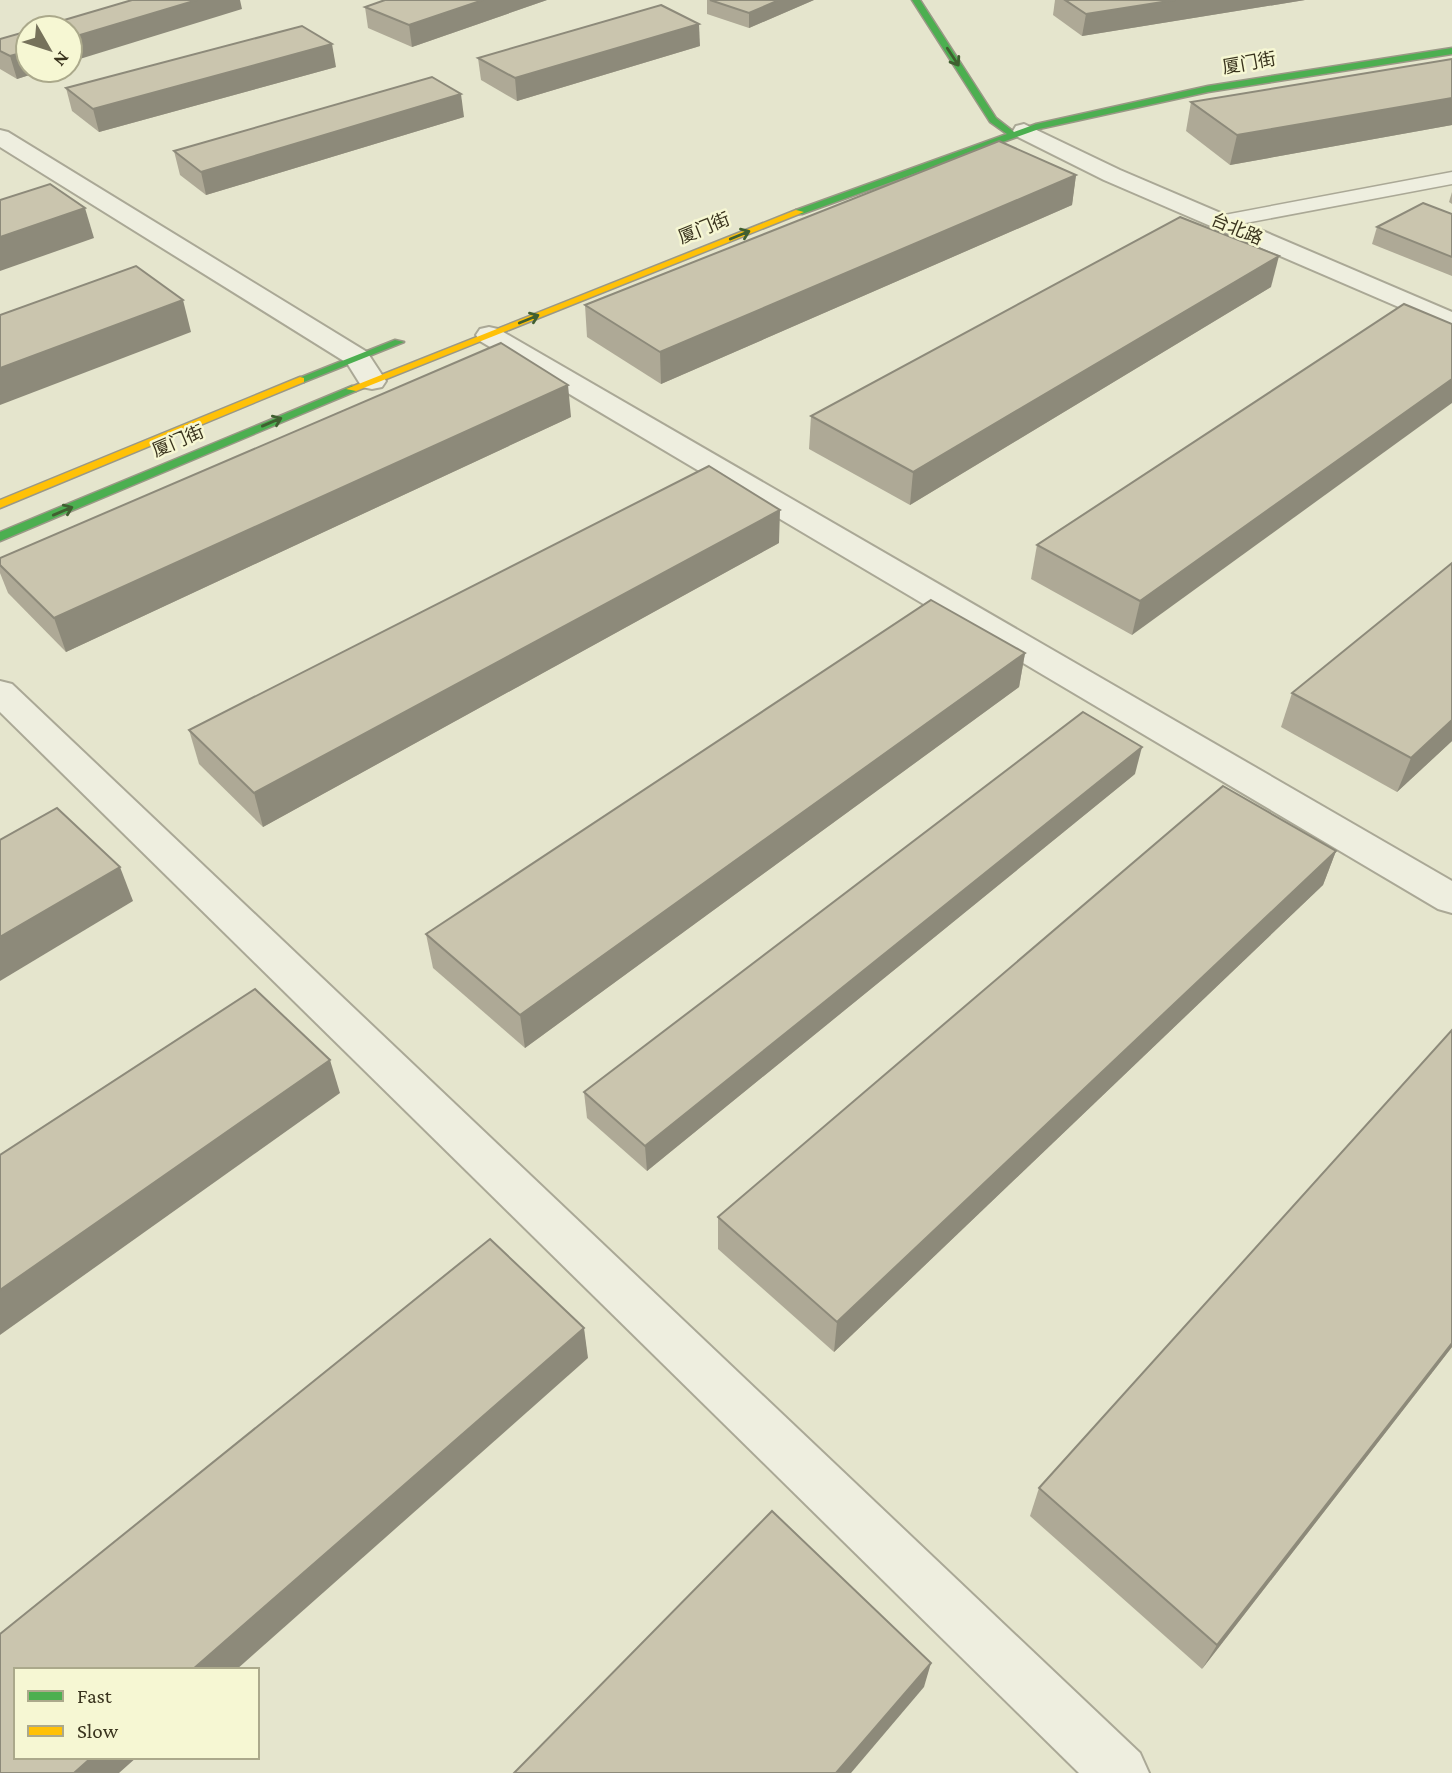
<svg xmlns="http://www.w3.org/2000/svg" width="1452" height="1773" font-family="'Crimson Pro','Noto Sans SC',serif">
	<rect width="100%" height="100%" fill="#e5e5cd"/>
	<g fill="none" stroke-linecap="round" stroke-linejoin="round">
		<g stroke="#aaa896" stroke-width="3">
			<path id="lane" d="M 1452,172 L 1452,184 L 1219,228 L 1212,226 L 1209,222 L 1212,218 L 1219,216 Z"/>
		</g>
		<g stroke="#aaa896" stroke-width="4">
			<g id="street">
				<path d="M 1024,124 L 1120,170 L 1452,312 L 1452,330 L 1104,180 L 1016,136 L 1013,131 L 1016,126 Z"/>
				<path d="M 0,130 L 8,132 L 367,352 L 386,381 L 382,387 L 372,389 L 362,387 L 347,363 L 0,147 Z"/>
				<path d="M 489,327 L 498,329 L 1452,881 L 1452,913 L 1438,909 L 480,341 L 476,335 L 480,329 Z"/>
				<path d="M 0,681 L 12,684 L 1140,1753 L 1149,1773 L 1079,1773 L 0,712 Z"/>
			</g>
		</g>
		<g stroke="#9a9886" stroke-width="3">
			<g id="fast">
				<path d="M 912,0 L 920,0 L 996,118 L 1014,132 L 1036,124 L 1208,86 L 1452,48 L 1452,54 L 1208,92 L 1039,129 L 802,214 L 796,214 L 796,210 L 1007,134 L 990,122 Z"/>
				<path d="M 395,340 L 404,342 L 304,382 L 294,380 Z"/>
				<path d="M 352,386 L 356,387 L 356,391 L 0,541 L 0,532 Z"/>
			</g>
		</g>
		<g stroke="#9a9886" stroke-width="3">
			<g id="slow">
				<path d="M 796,210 L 804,212 L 356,391 L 346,389 Z"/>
				<path d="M 300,377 L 304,378 L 304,382 L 0,508 L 0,500 Z"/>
			</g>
		</g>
		<use href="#lane" fill="#eeeedf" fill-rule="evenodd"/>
		<use href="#street" fill="#eeeedf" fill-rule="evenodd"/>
		<use href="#fast" fill="#4caf50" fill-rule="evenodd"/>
		<use href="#slow" fill="#ffc107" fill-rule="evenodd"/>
	</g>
	<g fill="#aea996">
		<path d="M 547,0 L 412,47 L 368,28 L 365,7 Z"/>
		<path d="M 707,0 L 814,0 L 749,28 L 707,14 Z"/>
		<path d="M 1055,0 L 1305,0 L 1082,36 L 1053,15 Z"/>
		<path d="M 0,39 L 28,70 L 45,70 L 17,79 L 0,69 Z"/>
		<path d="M 700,46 L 517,101 L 481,80 L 478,58 Z"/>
		<path d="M 1452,59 L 1452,125 L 1230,165 L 1186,131 L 1191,102 Z"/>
		<path d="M 336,67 L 99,132 L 72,111 L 66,88 Z"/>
		<path d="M 464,117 L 206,195 L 180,175 L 174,151 Z"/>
		<path d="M 1076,175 L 1072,205 L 661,384 L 587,337 L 585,305 Z"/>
		<path d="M 1452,192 L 1452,204 L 1449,202 Z"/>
		<path d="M 1452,214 L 1452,276 L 1372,244 L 1377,227 Z"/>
		<path d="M 1271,287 L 910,505 L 809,449 L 811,416 Z"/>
		<path d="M 1404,304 L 1132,635 L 1031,579 L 1037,545 Z"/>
		<path d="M 571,417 L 66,652 L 8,593 L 0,573 L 0,558 Z"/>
		<path d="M 779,543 L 263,827 L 199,764 L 189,730 Z"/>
		<path d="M 1025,653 L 1019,687 L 525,1048 L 433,968 L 426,934 Z"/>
		<path d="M 1292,693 L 1452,741 L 1397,792 L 1281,727 Z"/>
		<path d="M 1135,774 L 647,1171 L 587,1118 L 584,1092 Z"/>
		<path d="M 1336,851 L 1323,885 L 834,1352 L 718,1249 L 718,1217 Z"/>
		<path d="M 1452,1347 L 1202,1669 L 1030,1516 L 1039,1488 Z"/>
	</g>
	<g fill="#8d8a7a">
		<path d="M 197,0 L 240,0 L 242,9 L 70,62 L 70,38 Z"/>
		<path d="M 483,0 L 547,0 L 412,47 L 409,25 Z"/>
		<path d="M 779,0 L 814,0 L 749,28 L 749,13 Z"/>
		<path d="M 1175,0 L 1305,0 L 1082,36 L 1086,14 Z"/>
		<path d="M 699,24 L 700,46 L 517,101 L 515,78 Z"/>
		<path d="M 332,44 L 336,67 L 99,132 L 93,109 Z"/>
		<path d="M 28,51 L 28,70 L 45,70 L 17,79 L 10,56 Z"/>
		<path d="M 461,94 L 464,117 L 206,195 L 201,172 Z"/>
		<path d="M 1452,98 L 1452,125 L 1230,165 L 1237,135 Z"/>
		<path d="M 1076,175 L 1072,205 L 661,384 L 660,352 Z"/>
		<path d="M 85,208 L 94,238 L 0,271 L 0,237 Z"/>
		<path d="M 1279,256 L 1271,287 L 910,505 L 913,472 Z"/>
		<path d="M 183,300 L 191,332 L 0,405 L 0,368 Z"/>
		<path d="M 1452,379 L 1452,403 L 1132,635 L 1140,601 Z"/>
		<path d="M 568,385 L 571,417 L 66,652 L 54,618 Z"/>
		<path d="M 780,510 L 779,543 L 263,827 L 254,793 Z"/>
		<path d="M 1025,653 L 1019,687 L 525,1048 L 520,1015 Z"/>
		<path d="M 1452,720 L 1452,741 L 1397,792 L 1411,758 Z"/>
		<path d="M 1142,747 L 1135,774 L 647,1171 L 645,1146 Z"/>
		<path d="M 1336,851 L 1323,885 L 834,1352 L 837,1322 Z"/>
		<path d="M 120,867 L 133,901 L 0,981 L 0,937 Z"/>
		<path d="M 330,1060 L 340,1093 L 0,1335 L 0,1290 Z"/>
		<path d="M 584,1328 L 588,1358 L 236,1670 L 192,1670 Z"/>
		<path d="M 1452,1343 L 1452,1347 L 1202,1669 L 1217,1645 Z"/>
		<path d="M 931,1663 L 924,1687 L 851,1773 L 836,1773 Z"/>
		<path d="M 92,1757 L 137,1757 L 119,1773 L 74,1773 Z"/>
	</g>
	<g fill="#cac5ae" stroke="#8d8a7a" stroke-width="2">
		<path d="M 132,0 L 197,0 L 70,38 L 70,28 L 37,28 Z"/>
		<path d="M 385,0 L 483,0 L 409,25 L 365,7 Z"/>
		<path d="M 710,0 L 779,0 L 749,13 Z"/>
		<path d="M 1065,0 L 1175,0 L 1086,14 Z"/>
		<path d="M 661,5 L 699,24 L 515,78 L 478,58 Z"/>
		<path d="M 302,26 L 332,44 L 93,109 L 66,88 Z"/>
		<path d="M 28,31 L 28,51 L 10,56 L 0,51 L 0,39 Z"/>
		<path d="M 1452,59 L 1452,98 L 1237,135 L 1191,102 Z"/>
		<path d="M 432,77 L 461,94 L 201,172 L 174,151 Z"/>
		<path d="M 999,141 L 1076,175 L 660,352 L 585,305 Z"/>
		<path d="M 50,184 L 85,208 L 0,237 L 0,200 Z"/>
		<path d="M 1423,203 L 1452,214 L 1452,257 L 1377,227 Z"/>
		<path d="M 1180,217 L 1279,256 L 913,472 L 811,416 Z"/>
		<path d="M 136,266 L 183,300 L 0,368 L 0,315 Z"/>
		<path d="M 1404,304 L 1452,324 L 1452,379 L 1140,601 L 1037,545 Z"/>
		<path d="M 501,343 L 568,385 L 54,618 L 0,565 L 0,558 Z"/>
		<path d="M 709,466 L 780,510 L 254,793 L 189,730 Z"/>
		<path d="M 1452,563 L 1452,720 L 1411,758 L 1292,693 Z"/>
		<path d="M 931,600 L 1025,653 L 520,1015 L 426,934 Z"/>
		<path d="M 1083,712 L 1142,747 L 645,1146 L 584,1092 Z"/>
		<path d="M 1223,786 L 1336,851 L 837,1322 L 718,1217 Z"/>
		<path d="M 57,808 L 120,867 L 0,937 L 0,840 Z"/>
		<path d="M 255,989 L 330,1060 L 0,1290 L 0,1155 Z"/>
		<path d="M 1452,1030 L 1452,1343 L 1217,1645 L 1039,1488 Z"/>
		<path d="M 490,1239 L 584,1328 L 192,1670 L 16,1670 L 16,1757 L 92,1757 L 74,1773 L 0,1773 L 0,1634 Z"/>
		<path d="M 772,1511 L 931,1663 L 836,1773 L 514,1773 Z"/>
	</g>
	<defs><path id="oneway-shaft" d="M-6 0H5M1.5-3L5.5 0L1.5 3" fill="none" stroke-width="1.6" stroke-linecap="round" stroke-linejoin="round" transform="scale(1.75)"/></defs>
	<g stroke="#405f30">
		<use href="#oneway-shaft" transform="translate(953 57) rotate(57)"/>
		<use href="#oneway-shaft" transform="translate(740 235) rotate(-22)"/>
		<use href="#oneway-shaft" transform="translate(529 319) rotate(-22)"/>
		<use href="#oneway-shaft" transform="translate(272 422) rotate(-23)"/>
		<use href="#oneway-shaft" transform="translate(63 511) rotate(-23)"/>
	</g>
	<g text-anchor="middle" stroke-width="5" stroke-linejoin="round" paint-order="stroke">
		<g font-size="18" fill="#3a341e" stroke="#f6f7d3">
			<text transform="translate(1249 63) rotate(-10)" y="6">厦门街</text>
			<text transform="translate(704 228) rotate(-22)" y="6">厦门街</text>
			<text transform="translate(1237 229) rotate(23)" y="6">台北路</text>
			<text transform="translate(178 441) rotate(-23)" y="6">厦门街</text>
		</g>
	</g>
	<rect x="14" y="1668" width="245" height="91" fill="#f6f7d3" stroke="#aba98b" stroke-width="2"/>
	<rect x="28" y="1691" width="35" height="10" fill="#4caf50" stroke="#aba98b" stroke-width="2"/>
	<text x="77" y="1703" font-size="21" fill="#3a341e">Fast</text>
	<rect x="28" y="1726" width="35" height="10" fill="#ffc107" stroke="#aba98b" stroke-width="2"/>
	<text x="77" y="1738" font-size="21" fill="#3a341e">Slow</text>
	<g transform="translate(49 49) rotate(129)"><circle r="33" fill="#f6f7d3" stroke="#aba98b" stroke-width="2"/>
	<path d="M0-5L12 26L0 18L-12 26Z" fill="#76725b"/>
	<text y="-10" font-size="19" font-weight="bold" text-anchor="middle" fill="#3a341e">N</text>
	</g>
</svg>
